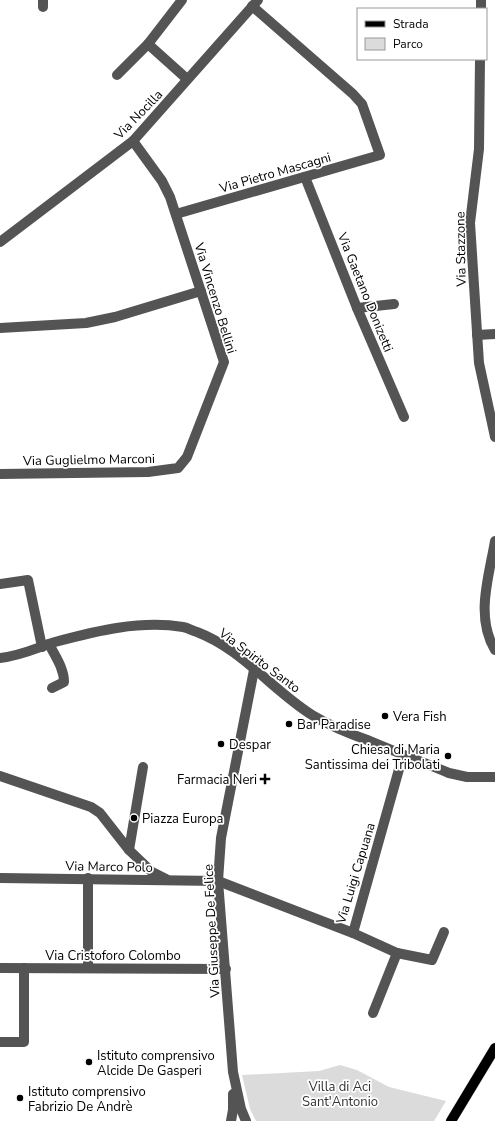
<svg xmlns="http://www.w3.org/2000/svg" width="495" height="1121" font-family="'Nunito Sans',sans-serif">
	<rect width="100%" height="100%" fill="#fff"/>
	<path fill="#dbdbdb" d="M 340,1065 L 357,1070 L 389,1087 L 446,1101 L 434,1121 L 256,1121 L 250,1109 L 242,1075 L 319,1071 Z"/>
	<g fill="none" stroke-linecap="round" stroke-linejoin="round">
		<g stroke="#dbdbdb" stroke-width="11">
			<path id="major" d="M 451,1121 L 495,1048"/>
		</g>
		<g stroke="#545454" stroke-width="10">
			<path d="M 182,0 L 148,44 L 187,79"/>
			<path d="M 43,7 L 43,0"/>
			<path d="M 481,9 L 481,0"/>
			<path d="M 480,59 L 479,149 L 470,223 L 479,363 L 495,437"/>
			<path d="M 117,75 L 148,44"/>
			<path d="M 305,177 L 357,308 L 404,417"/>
			<path d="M 176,214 L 380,155 L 362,104 L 353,94 L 252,6"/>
			<path d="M 0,242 L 133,141 L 258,0"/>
			<path d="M 357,308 L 394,304"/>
			<path d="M 0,328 L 86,323 L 115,317 L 201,291"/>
			<path d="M 477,335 L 495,334"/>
			<path d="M 0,474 L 148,472 L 178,468 L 187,457 L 224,362 L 170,197 L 162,181 L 133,141"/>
			<path d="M 495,541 C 489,577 475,616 495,650"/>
			<path d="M 0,584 L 28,580 L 42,647"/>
			<path d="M 49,644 C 55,656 64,668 64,682 L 52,688"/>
			<path d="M 0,658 C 21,656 36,648 55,642 C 96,631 140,620 183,627 C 188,628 193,631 197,632 C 242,649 272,690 312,715 C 330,726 350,734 370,741 C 396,752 422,762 449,773 L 467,777 L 495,777"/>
			<path d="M 143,767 L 129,850 L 152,872 L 166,879"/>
			<path d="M 0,776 L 91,807 L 100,813 L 129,850"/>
			<path d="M 0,878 L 218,881 L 353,933 L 403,755"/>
			<path d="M 88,878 L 88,968"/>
			<path d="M 353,933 L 397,953 L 432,960 L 444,932"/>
			<path d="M 0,968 L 226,969"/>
			<path d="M 373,1013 L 397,953"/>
			<path d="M 0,1042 L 24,1042 L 24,968"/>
			<path d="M 231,1121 L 233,1110 L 233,1094"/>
			<path d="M 246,1121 L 241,1109 L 233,1072 L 218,881 L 221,838 L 254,670"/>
		</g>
		<use href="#major" stroke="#000" stroke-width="10"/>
	</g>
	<g fill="#000" stroke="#fff" stroke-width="1.5">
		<circle cx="385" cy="716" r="4"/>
		<circle cx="289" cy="724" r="4"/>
		<circle cx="221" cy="744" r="4"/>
		<circle cx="448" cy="756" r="4"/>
		<path d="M263 773h4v4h4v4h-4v4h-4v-4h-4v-4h4z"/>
		<circle cx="134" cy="818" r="4"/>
		<circle cx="89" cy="1062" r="4"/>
		<circle cx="20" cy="1098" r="4"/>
	</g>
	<g text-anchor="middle" stroke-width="3.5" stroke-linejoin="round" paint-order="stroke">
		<g font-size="13" fill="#000" stroke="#fff">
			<text transform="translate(138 114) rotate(-46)" y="5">Via Nocilla</text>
			<text transform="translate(275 172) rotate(-16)" y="5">Via Pietro Mascagni</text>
			<text transform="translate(460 249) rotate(-91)" y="5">Via Stazzone</text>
			<text transform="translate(366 292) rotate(68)" y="5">Via Gaetano Donizetti</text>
			<text transform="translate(216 298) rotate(73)" y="5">Via Vincenzo Bellini</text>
			<text transform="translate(89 459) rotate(-1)" y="5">Via Guglielmo Marconi</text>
			<text transform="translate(260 660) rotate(37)" y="5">Via Spirito Santo</text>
			<text transform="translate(109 866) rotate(1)" y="5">Via Marco Polo</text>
			<text transform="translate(355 873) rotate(-73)" y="5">Via Luigi Capuana</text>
			<text transform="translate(211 931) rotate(-93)" y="5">Via Giuseppe De Felice</text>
			<text x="113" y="960">Via Cristoforo Colombo</text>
		</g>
		<g font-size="13" fill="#000" stroke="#fff" text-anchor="start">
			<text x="393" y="721">Vera Fish</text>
			<text x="297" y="729">Bar Paradise</text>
			<text x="229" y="749">Despar</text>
			<text x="440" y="754" text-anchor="end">Chiesa di Maria<tspan x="440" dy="15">Santissima dei Tribolati</tspan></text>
			<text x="257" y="784" text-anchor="end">Farmacia Neri</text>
			<text x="142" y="823">Piazza Europa</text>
			<text x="97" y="1060">Istituto comprensivo<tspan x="97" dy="15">Alcide De Gasperi</tspan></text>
			<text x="28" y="1096">Istituto comprensivo<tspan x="28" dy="15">Fabrizio De Andrè</tspan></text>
		</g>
		<g font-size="13" fill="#323232" stroke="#fff">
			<text x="340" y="1091">Villa di Aci<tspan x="340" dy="15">Sant'Antonio</tspan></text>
		</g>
	</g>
	<rect x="357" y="8" width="130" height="52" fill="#ffffff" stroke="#999999"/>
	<rect x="365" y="21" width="20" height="6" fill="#000000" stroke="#999999"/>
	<text x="393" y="28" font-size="12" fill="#000000">Strada</text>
	<rect x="365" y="38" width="20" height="12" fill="#dbdbdb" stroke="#999999"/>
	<text x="393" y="48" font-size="12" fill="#000000">Parco</text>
</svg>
